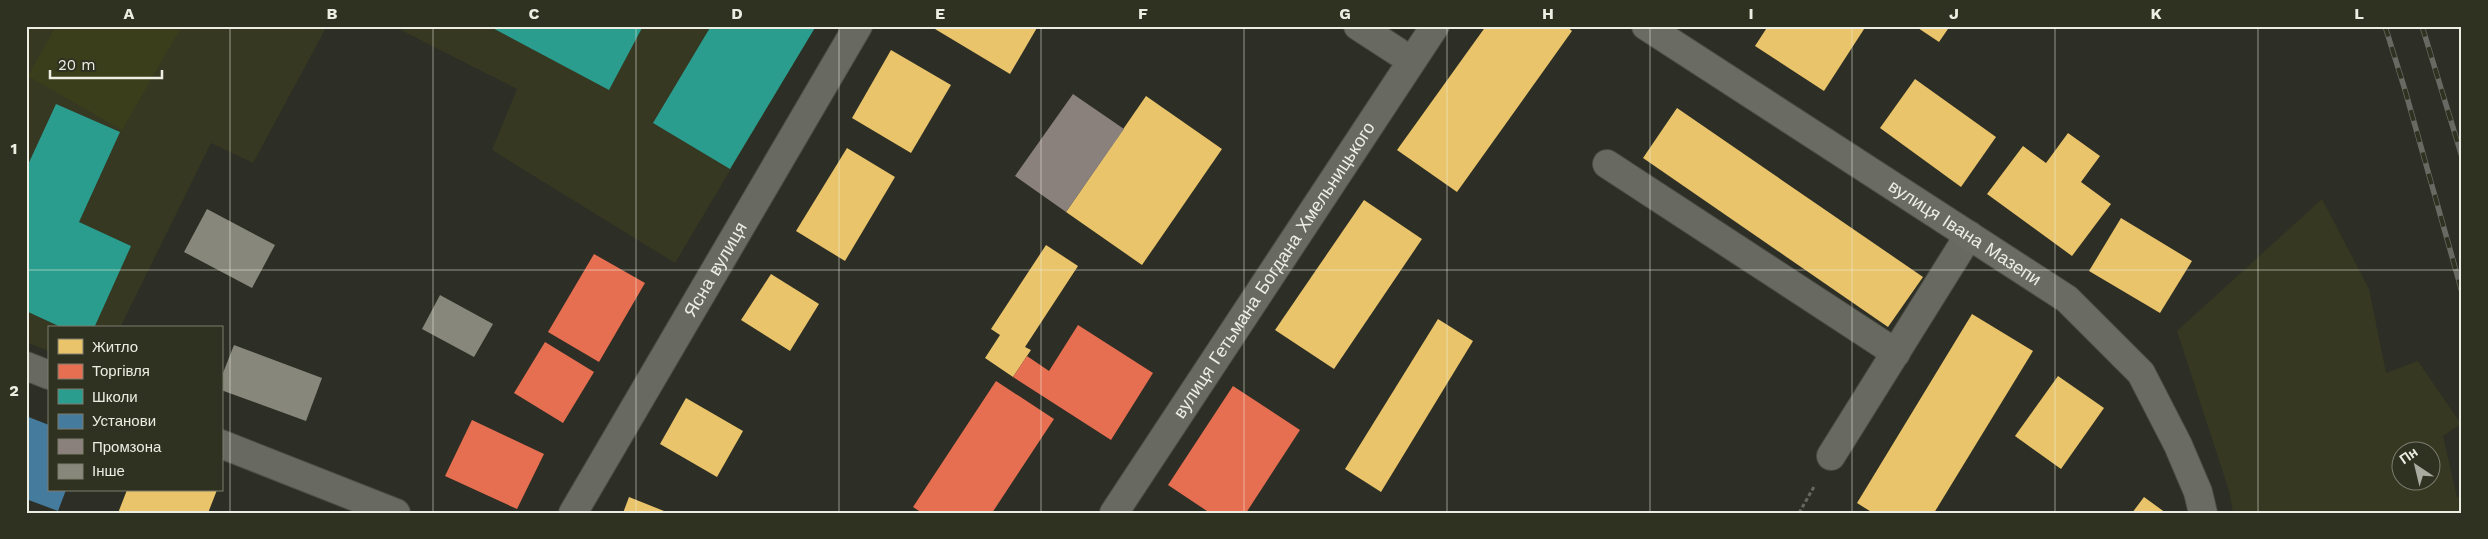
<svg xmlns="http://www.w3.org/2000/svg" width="2488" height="539" font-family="'Work Sans',sans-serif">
	<rect width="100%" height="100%" fill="#2d2e25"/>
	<g fill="#363822" fill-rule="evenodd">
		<path d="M 26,26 L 327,26 L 253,163 L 211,143 L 120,328 L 49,328 L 49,351 L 26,342 Z"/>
		<path d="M 393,26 L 816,26 L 675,263 L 492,150 L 517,89 Z"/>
		<path d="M 2322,199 L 2369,289 L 2386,373 L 2418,361 L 2461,424 L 2443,436 L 2457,497 L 2462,497 L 2462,513 L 2233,513 L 2230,494 L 2177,331 ZM 2400,452 L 2430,452 L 2430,482 L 2400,482 Z"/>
	</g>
	<path fill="#3b3e1b" d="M 56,26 L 182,26 L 122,130 L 28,76 Z"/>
	<g fill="#e9c46a">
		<path d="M 930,26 L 1038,26 L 1010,74 Z"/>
		<path d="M 1486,26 L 1566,26 L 1572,31 L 1457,192 L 1397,150 Z"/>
		<path d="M 1768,26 L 1866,26 L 1824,91 L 1755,46 Z"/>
		<path d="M 1915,26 L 1950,26 L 1939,42 Z"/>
		<path d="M 891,50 L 951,85 L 911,153 L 852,118 Z"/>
		<path d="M 1915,79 L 1996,137 L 1961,187 L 1880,128 Z"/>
		<path d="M 1146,96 L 1222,149 L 1142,265 L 1066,212 Z"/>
		<path d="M 1677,108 L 1923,277 L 1888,327 L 1643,158 Z"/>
		<path d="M 2068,133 L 2100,156 L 2081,182 L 2111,204 L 2072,256 L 1987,194 L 2023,146 L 2046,163 Z"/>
		<path d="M 847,148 L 895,177 L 845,261 L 796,231 Z"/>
		<path d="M 1364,200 L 1422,239 L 1334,369 L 1275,330 Z"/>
		<path d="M 2121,218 L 2192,261 L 2160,313 L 2089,271 Z"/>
		<path d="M 1046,245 L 1078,266 L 1025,347 L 1031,350 L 1013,377 L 985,358 L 1000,335 L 991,329 Z"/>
		<path d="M 771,274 L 819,304 L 790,351 L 741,320 Z"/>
		<path d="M 1972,314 L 2033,351 L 1934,513 L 1873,513 L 1857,503 Z"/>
		<path d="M 1438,319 L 1473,341 L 1381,492 L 1345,469 Z"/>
		<path d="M 2058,376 L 2104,408 L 2061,469 L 2015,436 Z"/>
		<path d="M 686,398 L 743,431 L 717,477 L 660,444 Z"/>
		<path d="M 127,490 L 217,490 L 208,513 L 118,513 Z"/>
		<path d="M 629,497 L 669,513 L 623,513 Z"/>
		<path d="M 2144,497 L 2166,513 L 2132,513 Z"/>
	</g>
	<g fill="#e76f51">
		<path d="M 594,254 L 645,283 L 599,362 L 548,332 Z"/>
		<path d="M 1078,325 L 1153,373 L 1111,440 L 1013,377 L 1027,356 L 1049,371 Z"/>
		<path d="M 545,342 L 594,372 L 563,423 L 514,393 Z"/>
		<path d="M 996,381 L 1054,419 L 992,513 L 922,513 L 913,507 Z"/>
		<path d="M 1233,386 L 1300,430 L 1246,513 L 1210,513 L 1168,485 Z"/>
		<path d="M 472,420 L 544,454 L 517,509 L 445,476 Z"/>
	</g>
	<g fill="#2a9d8f">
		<path d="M 489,26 L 643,26 L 609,90 Z"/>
		<path d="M 711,26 L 816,26 L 730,169 L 653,123 Z"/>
		<path d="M 56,104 L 120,132 L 79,222 L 131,246 L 94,328 L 63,328 L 26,311 L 26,169 Z"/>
	</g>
	<path fill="#457b9d" d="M 26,416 L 49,425 L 49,490 L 66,490 L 58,511 L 26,499 Z"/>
	<path fill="#8a817c" d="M 1073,94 L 1124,129 L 1066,212 L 1015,176 Z"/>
	<g fill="#87887b">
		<path d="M 207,209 L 275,245 L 252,288 L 184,252 Z"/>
		<path d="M 440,295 L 493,324 L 474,357 L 422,329 Z"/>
		<path d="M 234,345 L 322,378 L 306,421 L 221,390 L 221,378 Z"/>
	</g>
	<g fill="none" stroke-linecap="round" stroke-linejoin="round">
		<g stroke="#4b4c44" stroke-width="30">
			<g id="street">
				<path d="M 1358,26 L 1398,52"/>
				<path d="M 1607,164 L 1896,353"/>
				<path d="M 26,366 L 49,375"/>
				<path d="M 221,444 L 396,513"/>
				<path d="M 1831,456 L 1969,235"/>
				<path id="s1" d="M 573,513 L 858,26"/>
				<path id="s2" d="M 1114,513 L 1435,26"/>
			</g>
		</g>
		<g stroke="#4b4c44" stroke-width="30">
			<g id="secondary">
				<path id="s3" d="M 1646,26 L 2067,299 L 2141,373 L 2178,445 L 2198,492 L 2203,513"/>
			</g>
		</g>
		<path stroke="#666760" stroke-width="3" stroke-dasharray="4 2.5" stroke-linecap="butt" d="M 1799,513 L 1815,485"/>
		<use href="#street" stroke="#686a62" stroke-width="28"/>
		<use href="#secondary" stroke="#6a6b62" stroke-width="28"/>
		<g stroke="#686962" stroke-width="5.5">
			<g id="rail">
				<path d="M 2385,26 L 2405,90 L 2462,292"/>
				<path d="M 2422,26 L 2462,157"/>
			</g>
		</g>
		<use href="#rail" stroke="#303221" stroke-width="4" stroke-dasharray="11" stroke-linecap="butt"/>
	</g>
	<path fill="none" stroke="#edeee3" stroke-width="1" stroke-opacity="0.55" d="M 230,26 L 230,513M 433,26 L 433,513M 636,26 L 636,513M 839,26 L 839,513M 1041,26 L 1041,513M 1244,26 L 1244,513M 1447,26 L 1447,513M 1650,26 L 1650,513M 1852,26 L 1852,513M 2055,26 L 2055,513M 2258,26 L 2258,513M 26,270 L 2462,270"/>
	<g text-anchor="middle" stroke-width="5" stroke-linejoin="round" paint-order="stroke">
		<g font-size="18" fill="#edeee3" stroke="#303221">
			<text dy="6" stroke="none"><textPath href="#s3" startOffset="380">вулиця Івана Мазепи</textPath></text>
			<text dy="6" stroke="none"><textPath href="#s1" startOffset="282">Ясна вулиця</textPath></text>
			<text dy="6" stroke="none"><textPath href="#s2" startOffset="291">вулиця Гетьмана Богдана Хмельницького</textPath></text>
		</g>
	</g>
	<rect width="2488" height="539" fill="none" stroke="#303221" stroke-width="55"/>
	<rect x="48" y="326" width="175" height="165" fill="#303221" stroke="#7c7d6f"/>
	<rect x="58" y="339" width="25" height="15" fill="#e9c46a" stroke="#7c7d6f"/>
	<text x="92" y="352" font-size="15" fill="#edeee3">Житло</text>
	<rect x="58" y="364" width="25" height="15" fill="#e76f51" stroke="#7c7d6f"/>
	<text x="92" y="376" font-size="15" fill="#edeee3">Торгівля</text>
	<rect x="58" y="389" width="25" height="15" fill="#2a9d8f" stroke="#7c7d6f"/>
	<text x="92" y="402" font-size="15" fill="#edeee3">Школи</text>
	<rect x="58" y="414" width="25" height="15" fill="#457b9d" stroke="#7c7d6f"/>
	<text x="92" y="426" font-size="15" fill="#edeee3">Установи</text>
	<rect x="58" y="439" width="25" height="15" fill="#8a817c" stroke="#7c7d6f"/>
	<text x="92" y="452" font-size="15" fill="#edeee3">Промзона</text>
	<rect x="58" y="464" width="25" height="15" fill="#87887b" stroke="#7c7d6f"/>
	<text x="92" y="476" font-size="15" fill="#edeee3">Інше</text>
	<g transform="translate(2416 466) rotate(325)"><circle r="24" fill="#303221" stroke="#7c7d6f"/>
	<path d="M0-4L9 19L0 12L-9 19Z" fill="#aaaba0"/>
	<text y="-8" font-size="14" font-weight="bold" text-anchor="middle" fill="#edeee3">Пн</text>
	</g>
	<path d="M50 70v8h112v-8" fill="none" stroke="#edeee3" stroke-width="2.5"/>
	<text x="58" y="70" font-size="15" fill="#edeee3" stroke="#303221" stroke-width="4" paint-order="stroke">20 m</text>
	<rect x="28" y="28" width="2432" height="484" fill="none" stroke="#edeee3" stroke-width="2"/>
	<g font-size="16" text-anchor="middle" font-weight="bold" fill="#edeee3">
		<text x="129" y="19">A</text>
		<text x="332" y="19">B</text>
		<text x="534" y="19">C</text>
		<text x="737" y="19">D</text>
		<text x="940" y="19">E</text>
		<text x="1143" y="19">F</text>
		<text x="1345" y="19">G</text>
		<text x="1548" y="19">H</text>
		<text x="1751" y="19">I</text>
		<text x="1954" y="19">J</text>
		<text x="2156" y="19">K</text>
		<text x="2359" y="19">L</text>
		<text x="14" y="154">1</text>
		<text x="14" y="396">2</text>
	</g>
</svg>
